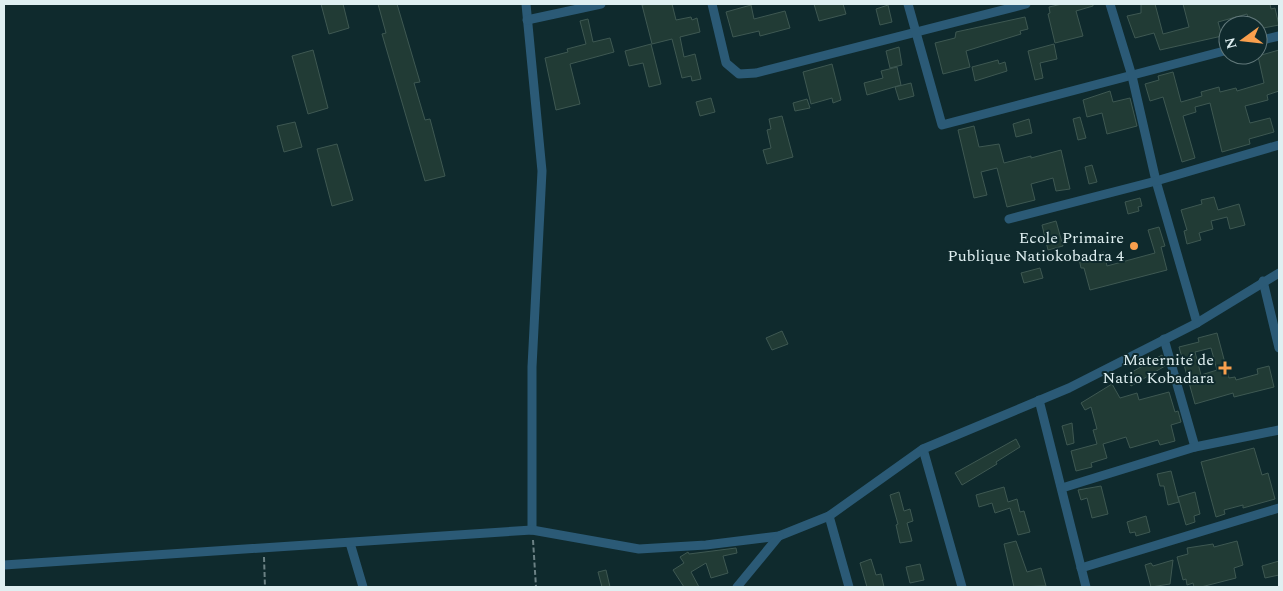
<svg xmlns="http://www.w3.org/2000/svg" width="1283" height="591" font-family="Spectral,serif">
	<rect width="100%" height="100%" fill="#0f2a2d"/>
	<g fill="#213b35" stroke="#3e5852" fill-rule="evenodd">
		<path d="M 321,4 L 343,4 L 349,28 L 329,34 Z"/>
		<path d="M 378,4 L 397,4 L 420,82 L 414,83 L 425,120 L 430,119 L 445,176 L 425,181 L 382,34 L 386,33 Z"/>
		<path d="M 648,4 L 672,4 L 676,20 L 691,17 L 692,20 L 697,18 L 700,32 L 680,37 L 684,57 L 695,54 L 701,79 L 692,81 L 691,76 L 682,78 L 672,39 L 652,44 L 642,5 Z"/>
		<path d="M 814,4 L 843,4 L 846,14 L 819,21 Z"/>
		<path d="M 1062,4 L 1093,4 L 1093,6 L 1076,11 L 1083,36 L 1055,43 L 1048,14 L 1050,13 L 1049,7 Z"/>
		<path d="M 1141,4 L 1155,4 L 1163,34 L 1189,27 L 1183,4 L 1270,4 L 1271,9 L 1275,8 L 1279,25 L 1258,29 L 1258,25 L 1250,25 L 1247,14 L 1218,22 L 1222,36 L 1160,50 L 1154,33 L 1135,38 L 1127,16 L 1141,13 Z"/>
		<path d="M 751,5 L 754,19 L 785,11 L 790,28 L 760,36 L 759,31 L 733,37 L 726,12 Z"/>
		<path d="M 888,5 L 892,22 L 880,25 L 876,9 Z"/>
		<path d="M 1025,17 L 1028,29 L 1020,31 L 1021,34 L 966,51 L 970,67 L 943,74 L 935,43 L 955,38 L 956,32 Z"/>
		<path d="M 588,19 L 593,42 L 610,38 L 614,52 L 570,64 L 580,104 L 556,110 L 545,58 L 568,52 L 567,49 L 586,44 L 580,21 Z"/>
		<path d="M 651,44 L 661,84 L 649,87 L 643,63 L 629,66 L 625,51 Z"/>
		<path d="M 1054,44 L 1057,59 L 1040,63 L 1043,78 L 1035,80 L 1028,51 Z"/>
		<path d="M 899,47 L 902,65 L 890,68 L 886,51 Z"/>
		<path d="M 313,50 L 328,108 L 308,114 L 292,56 Z"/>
		<path d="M 1279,50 L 1279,91 L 1267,95 L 1268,100 L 1245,106 L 1250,123 L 1270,118 L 1274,132 L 1249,139 L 1250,144 L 1222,152 L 1210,103 L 1195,107 L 1196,112 L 1183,116 L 1195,158 L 1182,162 L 1163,97 L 1150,101 L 1145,84 L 1159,80 L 1158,76 L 1173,72 L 1181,102 L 1202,96 L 1201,92 L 1219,87 L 1220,92 L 1236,88 L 1237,91 L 1264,83 L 1258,56 Z"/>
		<path d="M 998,60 L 999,64 L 1005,62 L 1007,71 L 975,81 L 972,67 Z"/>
		<path d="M 832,64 L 841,100 L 833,103 L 832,98 L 811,104 L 803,72 Z"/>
		<path d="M 897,67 L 901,85 L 867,95 L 864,83 L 883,78 L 881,71 Z"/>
		<path d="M 911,83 L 914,96 L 899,100 L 895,87 Z"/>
		<path d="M 1110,91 L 1113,102 L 1130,98 L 1137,126 L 1107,134 L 1102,113 L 1087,117 L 1083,100 Z"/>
		<path d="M 711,98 L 715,112 L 700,116 L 696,102 Z"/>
		<path d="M 807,99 L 810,108 L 795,111 L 793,103 Z"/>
		<path d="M 782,116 L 793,157 L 767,164 L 763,150 L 771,148 L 767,130 L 771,129 L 769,119 Z"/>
		<path d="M 1080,117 L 1086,138 L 1078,140 L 1073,119 Z"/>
		<path d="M 1029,119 L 1032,133 L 1016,137 L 1013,124 Z"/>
		<path d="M 295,122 L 302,147 L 284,152 L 277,126 Z"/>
		<path d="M 974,126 L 979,147 L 999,144 L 1004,163 L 1031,156 L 1031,158 L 1061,150 L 1070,189 L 1056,191 L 1053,178 L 1031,184 L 1035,200 L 1007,207 L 997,168 L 981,172 L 987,195 L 974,198 L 958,130 Z"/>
		<path d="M 337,144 L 353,200 L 332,206 L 317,149 Z"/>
		<path d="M 1092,165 L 1097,182 L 1089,184 L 1085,167 Z"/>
		<path d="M 1214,197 L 1218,210 L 1239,204 L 1245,225 L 1230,229 L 1227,217 L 1211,221 L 1213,229 L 1199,233 L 1201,240 L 1187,244 L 1184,231 L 1187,230 L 1181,210 L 1202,204 L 1201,200 Z"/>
		<path d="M 1140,198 L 1142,206 L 1138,207 L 1139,211 L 1128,214 L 1125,202 Z"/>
		<path d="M 1056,221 L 1063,246 L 1048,250 L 1042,225 Z"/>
		<path d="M 1159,227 L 1165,246 L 1161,247 L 1167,270 L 1090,290 L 1084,268 L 1081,268 L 1079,259 L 1104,252 L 1107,266 L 1155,253 L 1148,230 Z"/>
		<path d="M 1040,268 L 1043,278 L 1024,283 L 1021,273 Z"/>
		<path d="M 782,331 L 788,344 L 772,350 L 766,338 Z"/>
		<path d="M 1217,333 L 1229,378 L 1235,377 L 1236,380 L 1258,374 L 1257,369 L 1269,366 L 1274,387 L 1234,397 L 1233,393 L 1195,404 L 1179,347 L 1199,342 L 1198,338 ZM 1211,348 L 1217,370 L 1201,375 L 1195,352 Z"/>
		<path d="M 1162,355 L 1165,366 L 1131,386 L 1125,376 Z"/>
		<path d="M 1112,384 L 1120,398 L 1137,393 L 1139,400 L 1169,392 L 1175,412 L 1178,411 L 1181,422 L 1171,425 L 1175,441 L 1160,445 L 1158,440 L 1130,448 L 1126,437 L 1103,444 L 1107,458 L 1091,463 L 1092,467 L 1076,471 L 1071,451 L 1097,444 L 1093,430 L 1097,429 L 1091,407 L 1085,410 L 1081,403 Z"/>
		<path d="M 1072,423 L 1074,443 L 1067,445 L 1062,426 Z"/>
		<path d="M 1016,439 L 1020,447 L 996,462 L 997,464 L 962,485 L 955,473 Z"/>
		<path d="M 1254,448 L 1262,475 L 1268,473 L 1275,499 L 1243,508 L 1243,505 L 1224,510 L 1225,514 L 1216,517 L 1201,462 Z"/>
		<path d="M 1171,471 L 1179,502 L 1168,505 L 1164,486 L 1160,486 L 1157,474 Z"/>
		<path d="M 1101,486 L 1108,514 L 1092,518 L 1087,498 L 1081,500 L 1078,490 Z"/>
		<path d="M 1004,487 L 1008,502 L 1017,499 L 1020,512 L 1024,511 L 1030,532 L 1018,535 L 1010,508 L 995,513 L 992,503 L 979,507 L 976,495 Z"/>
		<path d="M 899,492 L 904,511 L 910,509 L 913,521 L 907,523 L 912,541 L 900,543 L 896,525 L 898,524 L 890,495 Z"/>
		<path d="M 1195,492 L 1200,514 L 1194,516 L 1195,522 L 1186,525 L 1178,497 Z"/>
		<path d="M 1146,516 L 1150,532 L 1136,536 L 1135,532 L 1130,533 L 1127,522 Z"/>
		<path d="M 1016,541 L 1027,572 L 1041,568 L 1046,586 L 1014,587 L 1004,544 Z"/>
		<path d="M 1237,541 L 1243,565 L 1234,568 L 1236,578 L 1201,587 L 1194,587 L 1193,583 L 1187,585 L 1186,579 L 1183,580 L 1177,557 L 1188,554 L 1187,548 L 1213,544 L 1214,547 Z"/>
		<path d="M 736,548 L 737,553 L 723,556 L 728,573 L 711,578 L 706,563 L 691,572 L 699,587 L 684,587 L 673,570 L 684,563 L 680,557 L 688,552 L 689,554 Z"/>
		<path d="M 871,559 L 876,575 L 881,574 L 884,587 L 867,587 L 860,563 Z"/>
		<path d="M 1173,560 L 1170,584 L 1151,587 L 1145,565 L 1151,563 L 1153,566 Z"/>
		<path d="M 1279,561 L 1279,575 L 1265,578 L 1262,566 Z"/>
		<path d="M 920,564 L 924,580 L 910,583 L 906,567 Z"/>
		<path d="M 606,570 L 610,587 L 602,587 L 598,572 Z"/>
	</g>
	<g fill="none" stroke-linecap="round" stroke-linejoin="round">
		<g stroke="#6b8184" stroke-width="2" stroke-dasharray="5 2.5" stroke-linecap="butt">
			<path d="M 533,540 L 536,587"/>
			<path d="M 264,557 L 265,587"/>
		</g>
		<g stroke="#2b5a76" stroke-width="9">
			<path d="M 526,4 L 542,171 L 532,367 L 532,530"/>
			<path d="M 712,4 L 726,63 L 739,74 L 756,73 L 1026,4"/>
			<path d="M 908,4 L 942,125 L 1228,50"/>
			<path d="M 1110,4 L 1132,76 L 1156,181 L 1197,323"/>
			<path d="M 527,20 L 601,4"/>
			<path d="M 1258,41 L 1279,36"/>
			<path d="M 1009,219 L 1156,181 L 1279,145"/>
			<path d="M 1263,281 L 1279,348"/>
			<path d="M 1164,339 L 1195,447"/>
			<path d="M 1039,400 L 1086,587"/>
			<path d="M 923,449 L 962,587"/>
			<path d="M 1062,488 L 1195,447 L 1279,430"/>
			<path d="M 829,516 L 849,587"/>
			<path d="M 350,543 L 363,587"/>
			<path d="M 4,565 L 532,530 L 639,549 L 706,545 L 779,536 L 829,516 L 923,449 L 1069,388 L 1197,323 L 1279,273"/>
			<path d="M 1081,568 L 1279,508"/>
			<path d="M 737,587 L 779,536"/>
		</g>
	</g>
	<g fill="#f99f4d" stroke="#0f2a2d" stroke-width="2">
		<circle cx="1134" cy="246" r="5"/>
		<path d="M1222.5 360.5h5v5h5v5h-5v5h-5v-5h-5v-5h5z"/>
	</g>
	<g text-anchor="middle" stroke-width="4" stroke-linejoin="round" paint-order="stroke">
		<g font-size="16" fill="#dfeff1" stroke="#0f2a2d" text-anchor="end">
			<text x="1124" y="243">Ecole Primaire<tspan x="1124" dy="18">Publique Natiokobadra 4</tspan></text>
			<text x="1214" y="365">Maternité de<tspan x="1214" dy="18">Natio Kobadara</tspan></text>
		</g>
	</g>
	<rect width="1283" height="591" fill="none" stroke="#dfeff1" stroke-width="10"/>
	<g transform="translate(1243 40) rotate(255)"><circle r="24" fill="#0f2a2d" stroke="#62797b"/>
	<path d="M0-4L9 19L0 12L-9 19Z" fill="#f99f4d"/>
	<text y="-8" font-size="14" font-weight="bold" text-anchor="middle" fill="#dfeff1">N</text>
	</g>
</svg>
